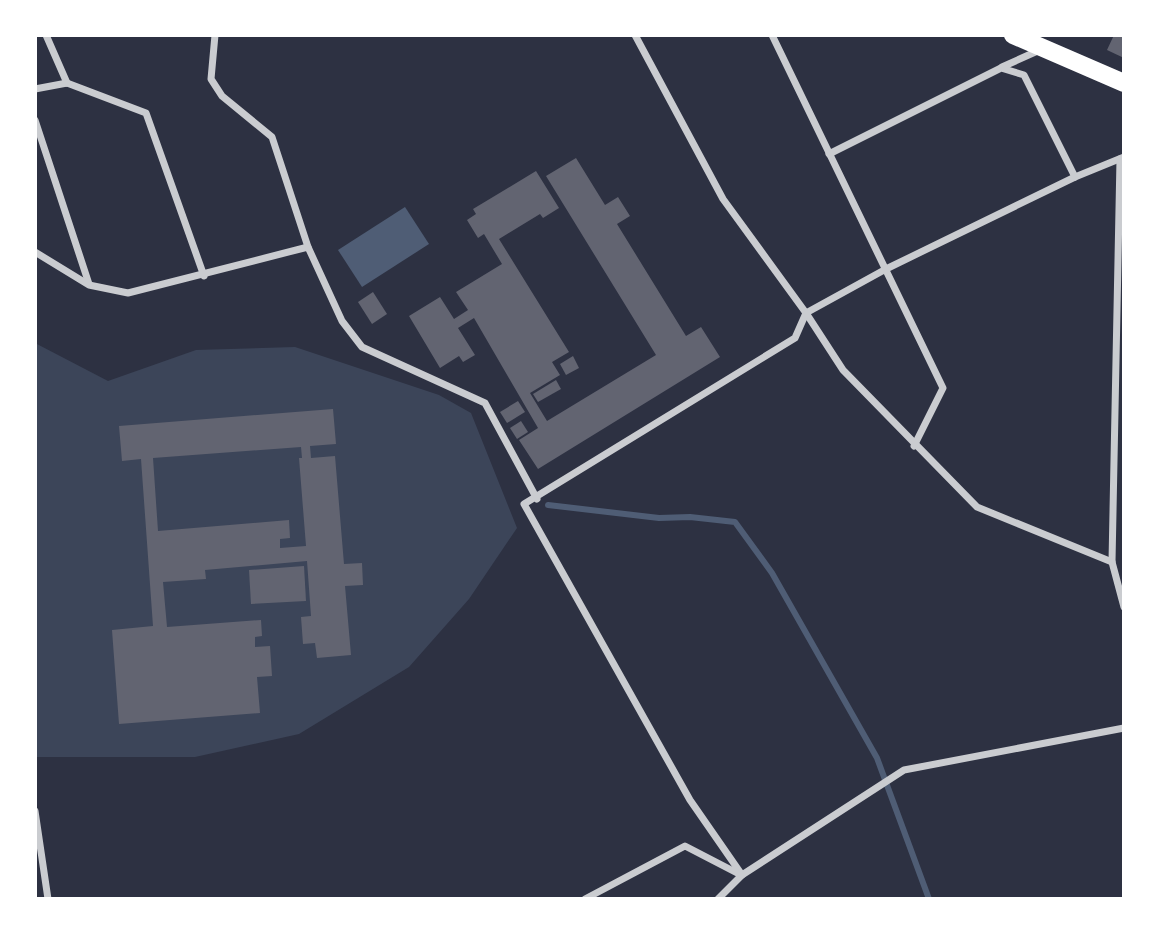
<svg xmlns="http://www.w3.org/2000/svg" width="1159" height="934" font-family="'Playfair Display',serif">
	<rect width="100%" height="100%" fill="#2d3142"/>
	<path fill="#3c4559" d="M 35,343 L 108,381 L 196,350 L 295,347 L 439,395 L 471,413 L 517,528 L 469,599 L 409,667 L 299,734 L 195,757 L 35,757 Z"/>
	<path fill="#4f5d75" d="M 405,207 L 429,244 L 362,287 L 338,250 Z"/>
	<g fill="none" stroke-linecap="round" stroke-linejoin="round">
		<path stroke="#4f5d75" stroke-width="6" d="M 548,505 L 659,518 L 690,517 L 735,522 L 772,573 L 877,758 L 929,899"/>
	</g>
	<g fill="#626471" fill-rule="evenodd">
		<path d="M 1114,35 L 1124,35 L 1124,58 L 1107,50 Z"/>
		<path d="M 576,158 L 605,205 L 618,197 L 630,216 L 617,224 L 686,336 L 701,327 L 720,357 L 538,469 L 519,440 L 538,428 L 474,318 L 458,328 L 475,355 L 463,362 L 459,356 L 440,368 L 409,316 L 440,297 L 454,319 L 468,310 L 456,292 L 502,264 L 484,234 L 478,238 L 467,220 L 476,214 L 473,209 L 536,171 L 559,208 L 543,218 L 540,214 L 499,239 L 569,352 L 552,362 L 560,375 L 530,393 L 547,421 L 656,355 L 546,176 Z"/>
		<path d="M 373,292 L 387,314 L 372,324 L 358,302 Z"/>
		<path d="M 573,356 L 579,368 L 566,375 L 560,364 Z"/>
		<path d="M 556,380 L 561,389 L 538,402 L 533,394 Z"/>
		<path d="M 518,401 L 525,412 L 507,423 L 500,412 Z"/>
		<path d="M 333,409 L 336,444 L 310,446 L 311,458 L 335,456 L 344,564 L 362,563 L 363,585 L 345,586 L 351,655 L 317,658 L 315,643 L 303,644 L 301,617 L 311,616 L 307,561 L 205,570 L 206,579 L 163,582 L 167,627 L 261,620 L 262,636 L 255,637 L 255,647 L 270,646 L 272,676 L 257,677 L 260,713 L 119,724 L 112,630 L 153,626 L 141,459 L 122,461 L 119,426 ZM 301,447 L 302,458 L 299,458 L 306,546 L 280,548 L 280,539 L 290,538 L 289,520 L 158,531 L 153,458 Z"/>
		<path d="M 521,421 L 528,432 L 517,439 L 510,428 Z"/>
		<path d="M 304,566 L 306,601 L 251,604 L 249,570 Z"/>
	</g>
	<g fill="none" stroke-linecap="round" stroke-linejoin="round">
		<g stroke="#caccd0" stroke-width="7">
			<path d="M 46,35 L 67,83"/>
			<path d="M 215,35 L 211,79 L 222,96 L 272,137 L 308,247 L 342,321 L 362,347 L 485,403 L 537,499"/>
			<path d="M 635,35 L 723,199 L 806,313 L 843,370 L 977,507 L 1112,562"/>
			<path d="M 772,35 L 943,388 L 914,446"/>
			<path d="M 1002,67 L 1042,49"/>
			<path d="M 35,89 L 67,83 L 146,113 L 204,276"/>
			<path d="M 35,120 L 89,284"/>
			<path d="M 829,154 L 1001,68 L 1024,75 L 1075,177"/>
			<path d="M 1120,159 L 1112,562 L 1124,607"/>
			<path d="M 35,252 L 89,285 L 128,293 L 308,247"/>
			<path d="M 35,811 L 48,899"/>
			<path d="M 742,875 L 690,800 L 524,504 L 795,338 L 806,313 L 886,269 L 1075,177 L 1124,157"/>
			<path d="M 585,899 L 685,846 L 741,875"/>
			<path d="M 718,899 L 742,875 L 904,770 L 1124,728"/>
		</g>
		<path stroke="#fff" stroke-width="18" d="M 1013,35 L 1124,83"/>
	</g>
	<rect width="1159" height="934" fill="none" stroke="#ffffff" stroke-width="74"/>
</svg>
